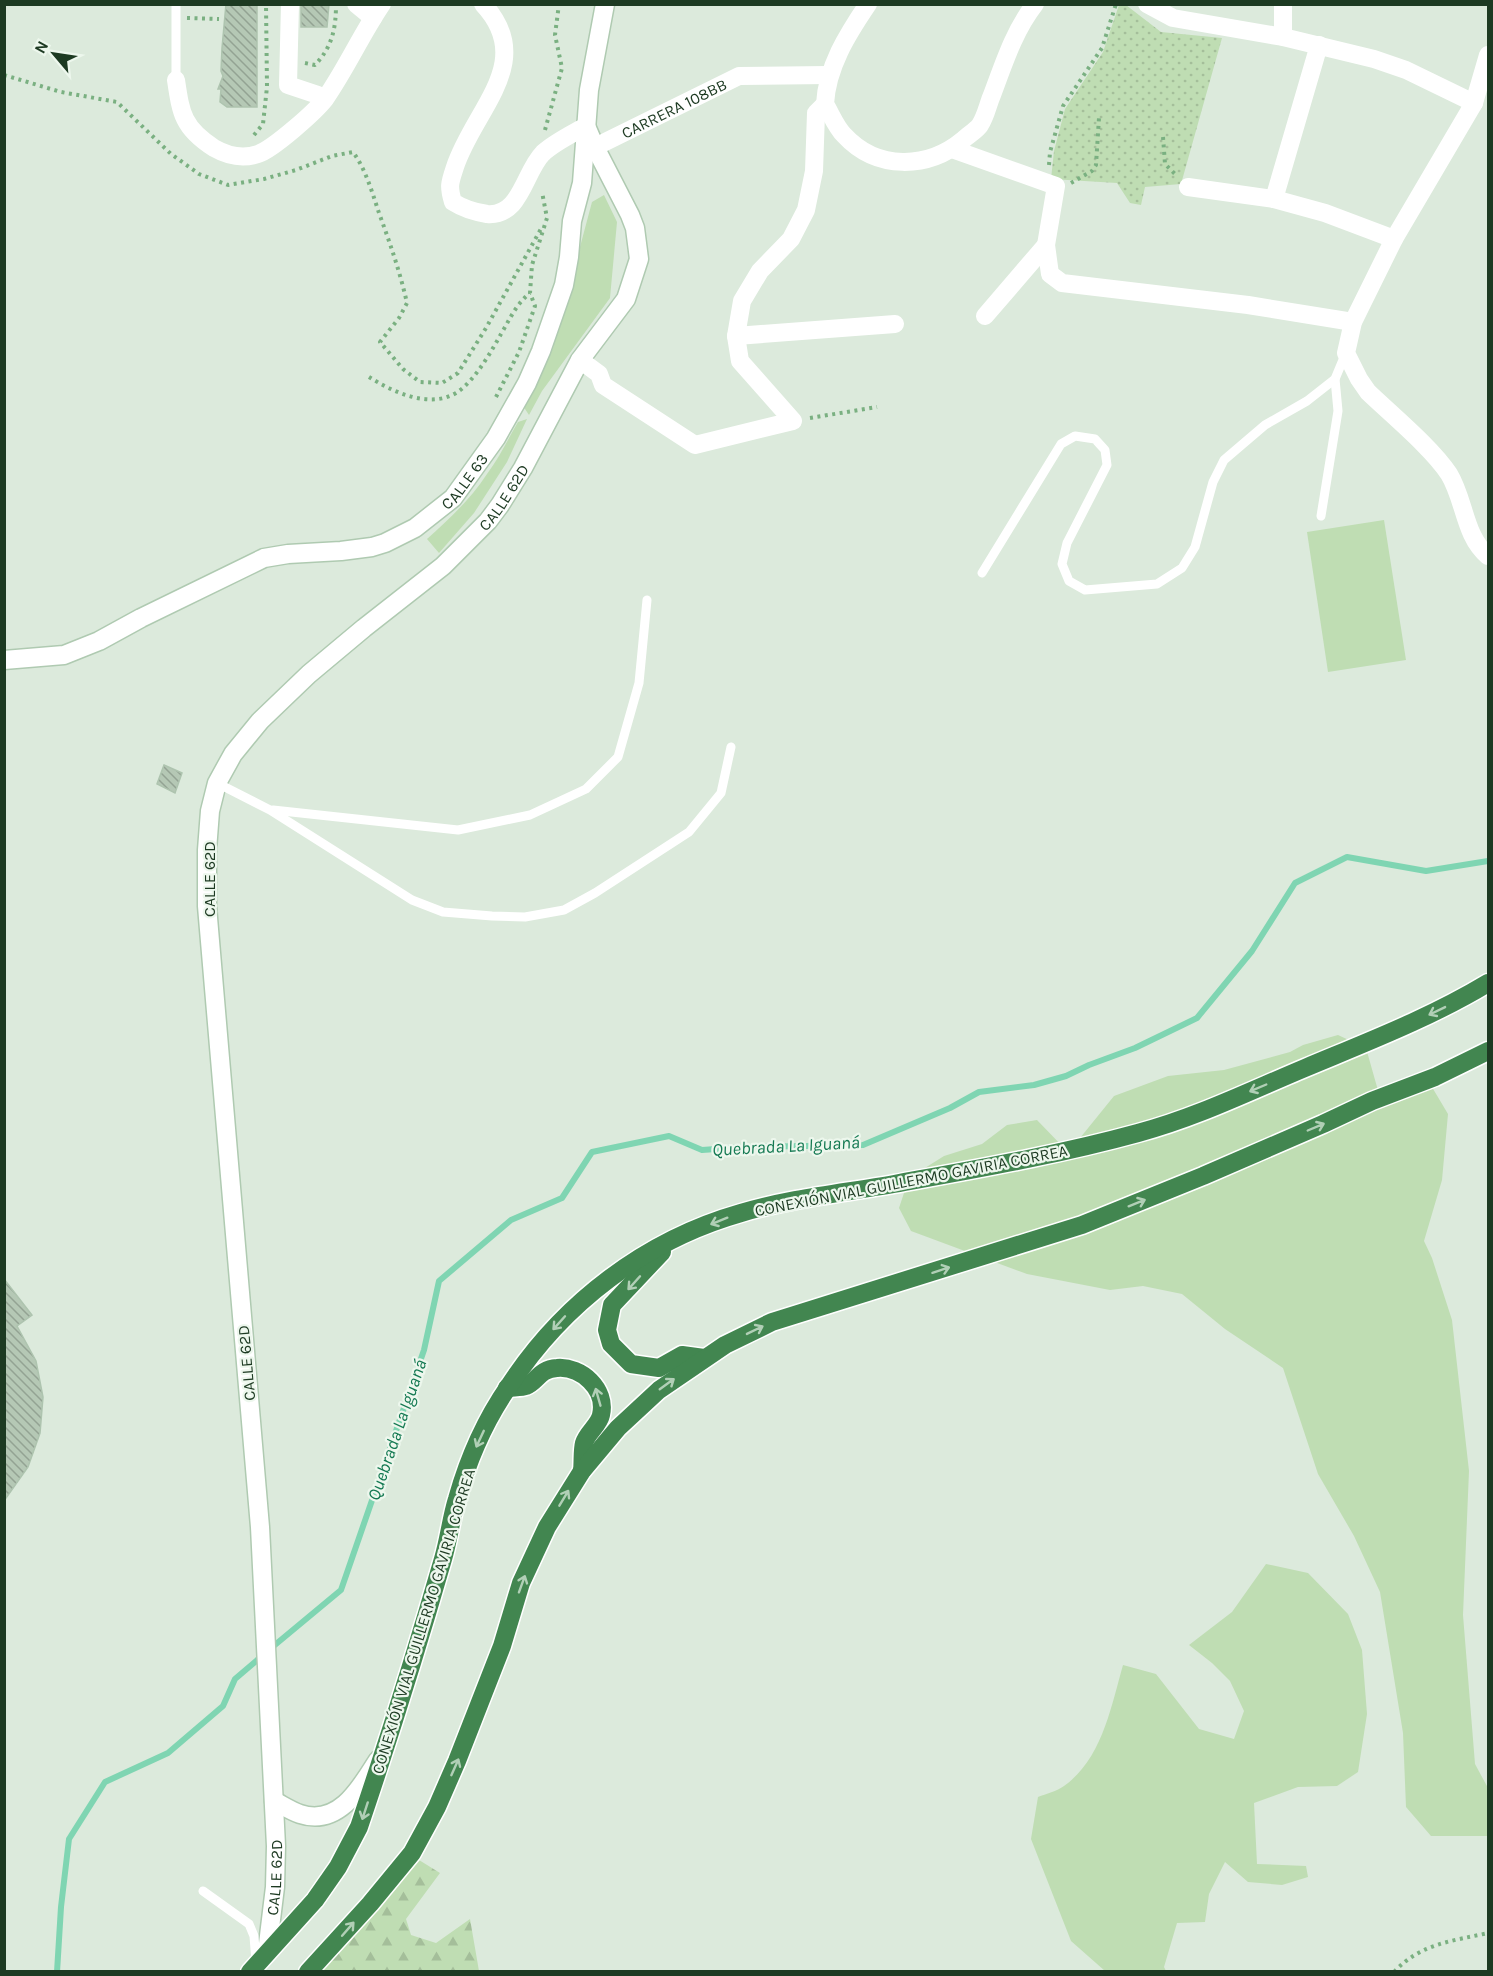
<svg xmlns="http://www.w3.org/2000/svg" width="1493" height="1976" font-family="Karla,sans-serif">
	<defs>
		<pattern id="forest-firs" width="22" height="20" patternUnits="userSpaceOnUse" patternTransform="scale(1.5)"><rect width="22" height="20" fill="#bfddb3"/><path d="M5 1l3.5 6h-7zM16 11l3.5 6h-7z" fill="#a4be9a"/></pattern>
		<pattern id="park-dots" width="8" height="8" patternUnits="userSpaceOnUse" patternTransform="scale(1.5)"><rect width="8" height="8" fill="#bfddb3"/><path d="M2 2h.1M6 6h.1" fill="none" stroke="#a4be9a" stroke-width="1.8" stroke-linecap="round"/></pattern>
		<pattern id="building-back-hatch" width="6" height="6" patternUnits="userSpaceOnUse" patternTransform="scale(1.5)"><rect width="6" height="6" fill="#b5c8b5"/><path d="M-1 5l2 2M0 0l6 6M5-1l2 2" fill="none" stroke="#93a393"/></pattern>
	</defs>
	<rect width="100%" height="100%" fill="#dceadc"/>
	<g fill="#bfddb3">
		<path d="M 604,195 L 617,222 L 610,298 L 542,391 L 529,415 L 523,406 L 540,378 L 553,348 L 592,202 Z"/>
		<path d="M 527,419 L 507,462 L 474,513 L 439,553 L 427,539 C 449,519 471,499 487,474 C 499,458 508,439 518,422 Z"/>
		<path d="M 1384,520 L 1406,660 L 1328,672 L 1307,532 Z"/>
		<path d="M 1338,1035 L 1366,1048 L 1379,1094 L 1423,1072 L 1448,1114 L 1442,1180 L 1424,1241 L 1432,1258 L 1452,1320 L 1469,1471 L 1463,1615 L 1475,1764 L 1488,1788 L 1488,1836 L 1431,1836 L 1406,1807 L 1403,1733 L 1380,1592 L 1354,1536 L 1318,1474 L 1283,1368 L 1225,1329 L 1182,1294 L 1143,1286 L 1110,1290 L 1027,1274 L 911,1231 L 899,1208 L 909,1178 L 944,1156 L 982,1144 L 1007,1125 L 1037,1120 L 1067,1151 L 1080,1138 L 1114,1096 L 1168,1076 L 1224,1070 L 1290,1052 L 1303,1045 Z"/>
		<path d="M 1266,1564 L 1308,1573 L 1348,1614 L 1362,1650 L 1367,1714 L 1358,1772 L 1337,1786 L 1298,1787 L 1254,1803 L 1257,1864 L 1306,1866 L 1308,1877 L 1282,1885 L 1248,1882 L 1225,1862 L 1209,1894 L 1205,1922 L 1177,1923 L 1164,1967 L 1166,1971 L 1105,1971 L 1071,1941 L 1031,1839 L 1038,1797 C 1046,1794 1057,1791 1064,1786 C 1102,1759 1111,1707 1123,1665 L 1156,1674 L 1199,1729 L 1234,1739 L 1244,1711 L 1230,1681 L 1212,1663 L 1189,1645 L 1232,1612 Z"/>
	</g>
	<path fill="url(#forest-firs)" d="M 419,1860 L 440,1873 L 406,1919 L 411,1935 L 436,1943 L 470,1919 L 479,1971 L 319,1972 L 369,1920 Z"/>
	<path fill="url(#park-dots)" d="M 1119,5 L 1126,5 L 1161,32 L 1222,38 L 1181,184 L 1145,187 L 1141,205 L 1130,203 L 1117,183 L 1051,179 L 1054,151 L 1065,109 L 1103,52 Z"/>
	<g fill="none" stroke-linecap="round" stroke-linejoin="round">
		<g stroke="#7fd5b2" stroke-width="6">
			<path d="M 270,1649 L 341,1590 L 424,1350 L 439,1281 L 511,1220 L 562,1198 L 592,1152 L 669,1136 L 702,1150 L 744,1147 L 863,1145 L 950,1108 L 979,1092 L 1034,1085 L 1066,1076 L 1089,1065 L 1135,1048 L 1197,1018 L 1252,951 L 1295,883 L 1347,857 L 1426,871 L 1488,861"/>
			<path d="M 57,1972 L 61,1907 L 69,1839 L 105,1782 L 168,1753 L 223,1706 L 235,1679 L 262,1656"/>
		</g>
	</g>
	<g fill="url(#building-back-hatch)" stroke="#aec4af" stroke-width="1.5">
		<path d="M 226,4 L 257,4 L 257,107 L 227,107 L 220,102 L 221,89 L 218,89 L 223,76 L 221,71 L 222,48 Z"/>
		<path d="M 301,4 L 329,4 L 327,27 L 301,27 Z"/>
		<path d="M 164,765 L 182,773 L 175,793 L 157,784 Z"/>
		<path d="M 4,1279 L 32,1315 L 17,1326 L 36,1361 L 43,1397 L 40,1433 L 28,1467 L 4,1501 Z"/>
	</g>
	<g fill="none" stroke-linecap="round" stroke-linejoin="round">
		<g stroke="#afcab1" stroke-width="21">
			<g id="secondary">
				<path id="s2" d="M 4,660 L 64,655 L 99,641 L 141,618 L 264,558 L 288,554 L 341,551 L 372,547 L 385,543 L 415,528 L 453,498 L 496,438 L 527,383 L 541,351 L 564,285 L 569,257 L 572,221 L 582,183 L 589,90 L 605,4"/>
				<path d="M 274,1801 C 282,1805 291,1811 300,1814 C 339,1827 361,1787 378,1760"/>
				<path id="s3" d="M 267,1952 L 275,1887 L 276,1846 L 260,1527 L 207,906 L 207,850 L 210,811 L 217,783 L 233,754 L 260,721 L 309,674 L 364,628 L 443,566 L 488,521 L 500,505 L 523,468 L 580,360 L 626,299 L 639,259 L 635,228 L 630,215 L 595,147 L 586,126"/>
			</g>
		</g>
		<g stroke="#fff" stroke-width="21">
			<g id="trunk">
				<path d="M 662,1252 L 612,1305 L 607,1330 L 611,1344 L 631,1364 L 659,1368 L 682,1355 L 704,1358"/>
				<path d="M 507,1388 C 513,1387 521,1388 526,1386 C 537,1382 539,1369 557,1368 C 581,1366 607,1389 601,1415 C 599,1425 587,1433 584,1443 C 582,1451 583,1462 582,1471"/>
				<path d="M 250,1972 L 315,1900 L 338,1867 L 359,1827 C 389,1738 417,1649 443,1559 C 449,1539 451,1518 457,1499 C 468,1460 486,1419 509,1386 C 563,1303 646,1240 741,1213 C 791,1198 843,1193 894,1184 C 976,1169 1058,1155 1138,1133 C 1195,1118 1250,1091 1305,1068 C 1367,1042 1430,1018 1488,983"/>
				<path d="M 308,1972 L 370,1904 L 412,1853 L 437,1807 L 457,1761 L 502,1646 L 521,1583 L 547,1527 L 582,1471 L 618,1428 L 659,1390 L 725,1345 L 772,1322 L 1082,1225 L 1203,1176 L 1323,1124 L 1372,1101 L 1435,1077 L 1488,1051"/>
			</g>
		</g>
		<g stroke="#7ab081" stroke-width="4" stroke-dasharray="3 4.5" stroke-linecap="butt">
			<path d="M 187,18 L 219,19"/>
			<path d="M 305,63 L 315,65 C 332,47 336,29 336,4"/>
			<path d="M 4,75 L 61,92 L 117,102 L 171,154 L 199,174 L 228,185 L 264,179 L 296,170 L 332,156 L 353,152 C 366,170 372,192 379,213 C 390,243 400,272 407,303 L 399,318 L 380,342 L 403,369 L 420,382 L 442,383 L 458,373 L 486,328 L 542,227"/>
			<path d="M 545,130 L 562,68 L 555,35 L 559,4"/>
			<path d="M 254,135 L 263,124 L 267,87 L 266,4"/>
			<path d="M 1163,137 L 1165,164 L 1177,176"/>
			<path d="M 1049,165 L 1050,152 L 1063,106 L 1102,48 L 1116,4"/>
			<path d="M 1071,183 L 1092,171 L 1096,165 L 1099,118"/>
			<path d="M 369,377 C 393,392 429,409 456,393 C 474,382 491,352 501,334 C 510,319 516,304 530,293"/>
			<path d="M 496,397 L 519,352 L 535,306 L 530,293 L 532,265 L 547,218 L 542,192"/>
			<path d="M 810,418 L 877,407"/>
			<path d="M 1394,1972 C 1421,1943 1453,1941 1488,1933"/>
		</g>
		<g stroke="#fff" stroke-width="9">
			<path d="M 176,80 L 176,4"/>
			<path d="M 1321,516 L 1338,411 L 1335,379"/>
			<path d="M 982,573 L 1061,444 L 1075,436 L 1095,439 L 1105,450 L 1107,465 L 1067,543 L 1062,564 L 1069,581 L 1085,590 L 1157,584 L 1182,568 L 1195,547 L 1213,482 L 1224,460 L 1265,425 L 1307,401 L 1335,379 L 1345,355"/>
			<path d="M 217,783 L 270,810 L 412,900 L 443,912 L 492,916 L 525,917 L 564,910 L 595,893 L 689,832 L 721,793 L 731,747"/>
			<path d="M 273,810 L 458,830 L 530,815 L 586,789 L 618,757 L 639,683 L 647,600"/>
			<path d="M 203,1891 L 249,1924 L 254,1936 L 256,1963"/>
		</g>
		<g stroke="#fff" stroke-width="18">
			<path d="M 290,4 L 288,85 L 318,95 L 324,100"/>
			<path d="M 356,4 L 373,18"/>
			<path d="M 483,4 C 537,62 474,109 455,167 C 450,182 448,186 453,202 C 464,209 474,212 487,214 C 521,217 524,172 543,153 C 555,142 572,134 586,126"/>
			<path d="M 868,4 C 847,35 827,67 825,104 C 831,114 836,127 844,135 C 877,171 928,169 963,140 C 968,135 977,130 980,125 C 986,116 988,104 992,95 C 1004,63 1014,31 1035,4"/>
			<path d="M 1147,4 L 1173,18 L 1283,37 L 1374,59 L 1406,70 L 1474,103"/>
			<path d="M 1283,4 L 1283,37"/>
			<path d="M 1488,55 L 1474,103 L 1394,239 L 1353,322 L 1346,353 L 1359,379 L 1368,392 C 1392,415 1432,448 1449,474 C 1465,500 1464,536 1488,556"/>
			<path d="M 176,80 C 181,114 183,128 214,148 C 228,156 243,159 258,154 C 273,149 315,112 325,99 C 346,69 361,35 382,4"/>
			<path id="s1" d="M 595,147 L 739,76 L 829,75"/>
			<path d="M 952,149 L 1056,186 L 1046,245 L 1050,274 L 1062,283 L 1248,305 L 1353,322"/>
			<path d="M 1188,187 L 1274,199 L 1325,213 L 1394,239"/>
			<path d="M 1274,199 L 1319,45"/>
			<path d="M 985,316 L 1046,245"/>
			<path d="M 736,336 L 895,324"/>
			<path d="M 580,360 L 599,374 L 603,385 L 695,445 L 793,421 L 740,361 L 736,336 L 742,301 L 760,271 L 791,239 L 806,210 L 814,171 L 816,113 L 825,104"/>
		</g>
		<use href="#secondary" stroke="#fff" stroke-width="18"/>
		<use href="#trunk" stroke="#428650" stroke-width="18"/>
	</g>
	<defs><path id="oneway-shaft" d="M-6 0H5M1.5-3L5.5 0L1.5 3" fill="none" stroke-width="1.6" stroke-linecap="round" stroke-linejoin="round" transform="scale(1.5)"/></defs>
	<g stroke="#b1cfb6">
		<use href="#oneway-shaft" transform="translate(1437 1011) rotate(154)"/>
		<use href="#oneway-shaft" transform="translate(1258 1088) rotate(157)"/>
		<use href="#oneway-shaft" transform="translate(1316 1127) rotate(-23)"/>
		<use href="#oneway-shaft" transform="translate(1137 1203) rotate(-22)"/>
		<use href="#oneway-shaft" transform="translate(719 1221) rotate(158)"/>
		<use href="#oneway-shaft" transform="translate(941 1270) rotate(-18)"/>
		<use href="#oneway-shaft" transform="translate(634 1283) rotate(132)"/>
		<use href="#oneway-shaft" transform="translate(559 1323) rotate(132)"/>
		<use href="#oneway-shaft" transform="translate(755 1330) rotate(-26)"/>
		<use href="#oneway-shaft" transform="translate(667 1384) rotate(-36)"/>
		<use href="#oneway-shaft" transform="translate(598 1397) rotate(-106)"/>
		<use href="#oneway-shaft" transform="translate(480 1439) rotate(115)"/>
		<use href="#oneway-shaft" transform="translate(564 1498) rotate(-59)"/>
		<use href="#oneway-shaft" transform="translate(522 1584) rotate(-70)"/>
		<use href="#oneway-shaft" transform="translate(455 1767) rotate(-66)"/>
		<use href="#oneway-shaft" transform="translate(365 1811) rotate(108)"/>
		<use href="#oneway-shaft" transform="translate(348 1929) rotate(-49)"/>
	</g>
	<g text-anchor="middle" stroke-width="4.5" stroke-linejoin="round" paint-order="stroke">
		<g font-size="16" fill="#1d3a22" stroke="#edf7ed">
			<text dy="6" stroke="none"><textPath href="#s1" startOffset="88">CARRERA 108BB</textPath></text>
			<text dy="6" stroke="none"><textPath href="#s2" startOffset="507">CALLE 63</textPath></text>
			<text dy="6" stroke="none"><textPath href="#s3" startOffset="1581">CALLE 62D</textPath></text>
			<text transform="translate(209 879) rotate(-90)" y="6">CALLE 62D</text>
			<text transform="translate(911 1180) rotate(-11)" y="6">CONEXIÓN VIAL GUILLERMO GAVIRIA CORREA</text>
			<text transform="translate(246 1363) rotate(-95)" y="6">CALLE 62D</text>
			<text transform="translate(423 1621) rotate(-73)" y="6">CONEXIÓN VIAL GUILLERMO GAVIRIA CORREA</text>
			<text dy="6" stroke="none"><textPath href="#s3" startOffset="75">CALLE 62D</textPath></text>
		</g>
		<g font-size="18" font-style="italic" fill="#147952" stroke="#edf7ed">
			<text transform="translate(786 1146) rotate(-3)" y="6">Quebrada La Iguaná</text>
			<text transform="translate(397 1430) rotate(-71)" y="6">Quebrada La Iguaná</text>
		</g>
	</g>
	<rect width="1493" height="1976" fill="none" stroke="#1d3a22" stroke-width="12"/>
	<g transform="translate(54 54) rotate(299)" stroke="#edf7ed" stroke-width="4.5" paint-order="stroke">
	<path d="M0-4.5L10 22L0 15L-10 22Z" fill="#1d3a22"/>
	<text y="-9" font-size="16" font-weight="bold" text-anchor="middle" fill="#1d3a22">N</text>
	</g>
</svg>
